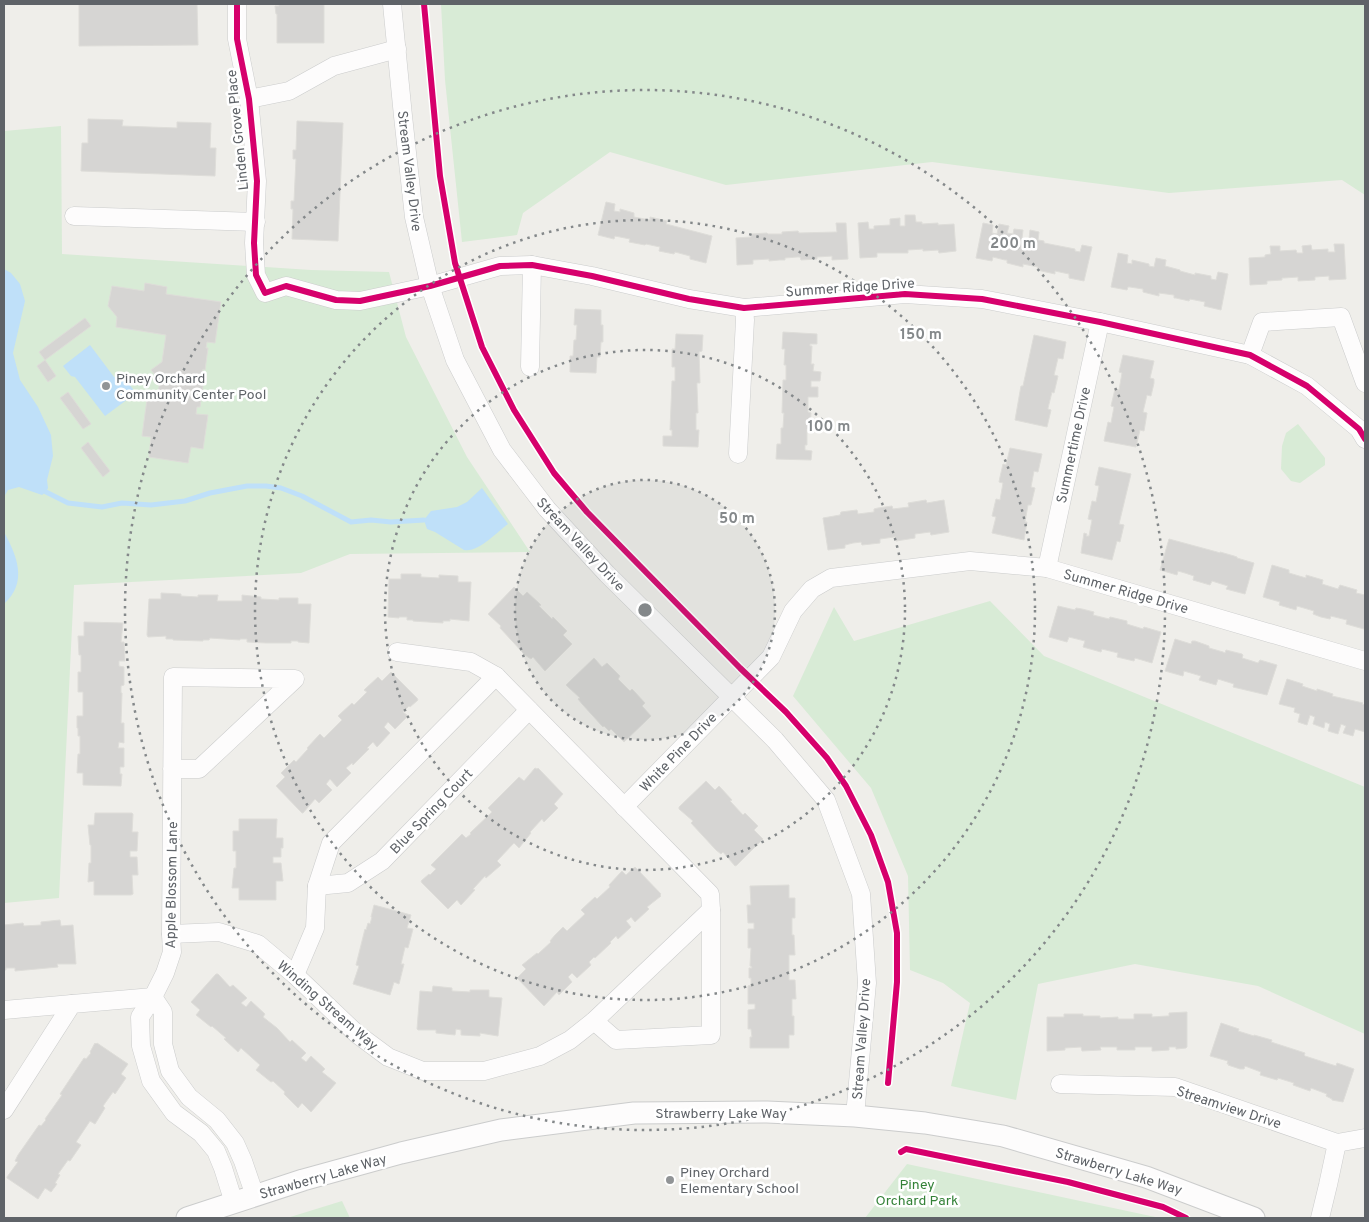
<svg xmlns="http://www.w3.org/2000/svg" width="1369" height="1222" font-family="Overpass,sans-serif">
	<rect width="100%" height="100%" fill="#efeeea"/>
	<g fill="#d8ebd6">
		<path d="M 441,4 L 1365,4 L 1365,195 L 1342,180 L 1169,193 L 932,162 L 726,185 L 610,152 L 523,213 L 517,235 L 462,242 L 445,80 Z"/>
		<path d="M 61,126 L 62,254 L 311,270 L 389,272 L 406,337 L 467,457 L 530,552 L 350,554 L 301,573 L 74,585 L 59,898 L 4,903 L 4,131 Z"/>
		<path d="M 1298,424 L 1325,458 L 1325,465 L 1300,483 L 1291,481 L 1281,469 L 1282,446 L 1286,433 Z"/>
		<path d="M 990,601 L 1044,656 L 1365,787 L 1365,1034 L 1258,986 L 1135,964 L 1038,984 L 1016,1100 L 951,1086 L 970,1003 L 943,983 L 910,970 L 908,876 L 871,788 L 793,696 L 834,607 L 854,641 Z"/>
		<path d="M 907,1164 L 1160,1218 L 865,1218 Z"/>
		<path d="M 342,1201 L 350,1218 L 287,1218 Z"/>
	</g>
	<g fill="#bfe0f9">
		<path d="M 4,269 L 11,273 L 20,284 L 25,301 L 13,353 L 20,380 L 38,407 L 51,435 L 53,456 L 47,480 L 48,488 L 46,492 L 42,495 L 19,487 L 8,490 L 4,497 Z"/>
		<path d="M 90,345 L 114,377 L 125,379 L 136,393 L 105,416 L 75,377 L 71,376 L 63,366 Z"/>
		<path d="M 482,488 L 508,524 C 497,532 478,553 464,550 L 435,532 L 427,529 L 424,520 L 431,511 L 457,507 L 467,502 Z"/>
		<path d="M 4,532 C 17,556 28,582 4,604 Z"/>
	</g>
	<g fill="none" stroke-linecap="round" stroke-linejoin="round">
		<path stroke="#bfe0f9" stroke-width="5" d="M 46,492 L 68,503 L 102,507 L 122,503 L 151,505 L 185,501 L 210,493 L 247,486 L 266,486 L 281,488 L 302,496 L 351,522 L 371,520 L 391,522 L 424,520"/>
	</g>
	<g fill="#d6d5d3" stroke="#deddd9">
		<path d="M 79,4 L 197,4 L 198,45 L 79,46 Z"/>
		<path d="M 279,4 L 324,4 L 324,43 L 277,43 L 277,14 L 276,14 L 275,6 L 279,6 Z"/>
		<path d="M 88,119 L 123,120 L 122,126 L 177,128 L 177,122 L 211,123 L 210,148 L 216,148 L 215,176 L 81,171 L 82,143 L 88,143 Z"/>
		<path d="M 297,121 L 343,123 L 338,241 L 292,239 L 293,209 L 291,209 L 291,201 L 294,201 L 296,159 L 293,159 L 293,150 L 296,150 Z"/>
		<path d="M 606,202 L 615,204 L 614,211 L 620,212 L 620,209 L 634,213 L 634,217 L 650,220 L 650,217 L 667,221 L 666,224 L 712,236 L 706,263 L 690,259 L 690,256 L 675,252 L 674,254 L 659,251 L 660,247 L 646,244 L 645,245 L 629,242 L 630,239 L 615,236 L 614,239 L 598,235 Z"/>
		<path d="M 905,215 L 915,215 L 916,222 L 922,222 L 922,224 L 938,223 L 938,225 L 954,224 L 956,251 L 939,253 L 938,250 L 923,251 L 923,249 L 908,250 L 908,253 L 877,253 L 877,257 L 860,258 L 858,223 L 868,222 L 869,229 L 874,229 L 874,226 L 890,225 L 890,219 L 900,218 L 900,226 L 905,226 Z"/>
		<path d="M 836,223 L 846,223 L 848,259 L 832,260 L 832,256 L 817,257 L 817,259 L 801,260 L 800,257 L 797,257 L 785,258 L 785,260 L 779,260 L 769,261 L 769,259 L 753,260 L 753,264 L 737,265 L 736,238 L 751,237 L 751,234 L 767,233 L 768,234 L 782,234 L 782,232 L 798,231 L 799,233 L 837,232 Z"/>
		<path d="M 983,223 L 993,225 L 992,233 L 997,234 L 999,224 L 1009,226 L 1007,233 L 1013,234 L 1014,229 L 1023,230 L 1022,238 L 1029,239 L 1030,230 L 1039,232 L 1038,240 L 1044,241 L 1044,243 L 1075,249 L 1075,251 L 1080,252 L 1082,245 L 1092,247 L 1084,281 L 1069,278 L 1069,274 L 1055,271 L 1055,274 L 1037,270 L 1038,267 L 1023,264 L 1023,267 L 1007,263 L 1007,260 L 1005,260 L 993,257 L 992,261 L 976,258 Z"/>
		<path d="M 1334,244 L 1344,244 L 1346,279 L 1329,280 L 1329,276 L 1315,277 L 1315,280 L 1298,281 L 1298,277 L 1284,278 L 1282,278 L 1282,280 L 1267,281 L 1267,284 L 1250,285 L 1249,258 L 1265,257 L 1265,255 L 1271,254 L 1270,246 L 1280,246 L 1280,251 L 1296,250 L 1297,253 L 1303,253 L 1302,246 L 1311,245 L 1312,250 L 1328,249 L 1328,252 L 1335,252 Z"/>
		<path d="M 1118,253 L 1128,255 L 1127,263 L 1132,264 L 1132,260 L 1149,264 L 1149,266 L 1154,267 L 1156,258 L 1166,260 L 1165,266 L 1180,270 L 1180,271 L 1195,275 L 1195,273 L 1211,276 L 1211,279 L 1216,280 L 1218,272 L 1228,274 L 1221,310 L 1204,306 L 1205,302 L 1190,299 L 1189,301 L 1176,298 L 1174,298 L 1174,295 L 1159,293 L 1159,296 L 1143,292 L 1143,289 L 1130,287 L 1128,287 L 1127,290 L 1111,287 Z"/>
		<path d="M 145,283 L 167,287 L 166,294 L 221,302 L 215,343 L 207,342 L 206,348 L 208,348 L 205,370 L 203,369 L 200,385 L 203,386 L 200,407 L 197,407 L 196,414 L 208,415 L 203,449 L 191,447 L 188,463 L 149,457 L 151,437 L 142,436 L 148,392 L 158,393 L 160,381 L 151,370 L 162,362 L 166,335 L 116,327 L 117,317 L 108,306 L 112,286 L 144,291 Z"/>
		<path d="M 575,309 L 601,310 L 601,325 L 603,325 L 603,342 L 601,342 L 600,357 L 597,357 L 596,373 L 570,372 L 570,356 L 573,356 L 574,340 L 576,340 L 577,325 L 574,325 Z"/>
		<path d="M 85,318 L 91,326 L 45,360 L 39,352 Z"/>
		<path d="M 783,332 L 817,334 L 817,344 L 810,344 L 810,346 L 812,346 L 811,364 L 814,364 L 813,371 L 821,372 L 820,381 L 811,381 L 811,387 L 818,387 L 818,397 L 808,397 L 808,412 L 811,413 L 810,429 L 807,429 L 807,445 L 805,445 L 805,450 L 812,451 L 811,460 L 776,459 L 777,444 L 781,444 L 781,428 L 783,428 L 784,413 L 782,413 L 783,381 L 783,380 L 786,380 L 786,365 L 784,365 L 785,349 L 782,349 Z"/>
		<path d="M 676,334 L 703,335 L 702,351 L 699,352 L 700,383 L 697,383 L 697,387 L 698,413 L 696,413 L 696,430 L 699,430 L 698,447 L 663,446 L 663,436 L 672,436 L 672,430 L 670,430 L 672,381 L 675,381 L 675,367 L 672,367 L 672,349 L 675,349 Z"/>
		<path d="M 1034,335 L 1066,342 L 1063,359 L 1058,358 L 1054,375 L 1058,376 L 1054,393 L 1052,392 L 1048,408 L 1048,409 L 1051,410 L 1047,427 L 1015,420 L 1019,397 L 1021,386 L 1023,386 Z"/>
		<path d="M 1123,355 L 1154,361 L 1150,378 L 1154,379 L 1154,383 L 1151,396 L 1147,395 L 1143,412 L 1147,413 L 1144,431 L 1140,430 L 1136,447 L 1104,441 L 1108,422 L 1111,423 L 1114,407 L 1111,406 L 1115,389 L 1119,390 L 1122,373 L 1119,372 Z"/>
		<path d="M 45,360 L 56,376 L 48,382 L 37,366 Z"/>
		<path d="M 68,392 L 91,424 L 83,429 L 60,398 Z"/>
		<path d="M 88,442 L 110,471 L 103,477 L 81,448 Z"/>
		<path d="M 1010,448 L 1042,454 L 1038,472 L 1034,471 L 1031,487 L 1035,488 L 1031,505 L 1028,505 L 1025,522 L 1027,522 L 1024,540 L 992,533 L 996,517 L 992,516 L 996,499 L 1000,500 L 1003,483 L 999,482 L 1000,477 L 1003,464 L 1006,465 Z"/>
		<path d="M 1099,467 L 1131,474 L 1119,524 L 1124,525 L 1123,529 L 1120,542 L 1117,541 L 1112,560 L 1081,553 L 1084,533 L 1087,534 L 1086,536 L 1089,536 L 1092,520 L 1088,519 L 1092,501 L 1096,502 L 1098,492 L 1099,486 L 1095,485 Z"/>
		<path d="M 926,500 L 927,503 L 944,500 L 949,532 L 931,535 L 930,532 L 915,534 L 915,538 L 896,541 L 896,537 L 894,537 L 880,539 L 880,543 L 862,545 L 861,542 L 853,543 L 845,545 L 845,548 L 828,550 L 823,518 L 840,515 L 841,512 L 857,510 L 858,514 L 874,512 L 874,509 L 878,508 L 892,506 L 893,509 L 909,507 L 908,503 Z"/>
		<path d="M 1169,539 L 1217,552 L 1220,553 L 1220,552 L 1234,556 L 1237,557 L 1237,558 L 1254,563 L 1245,594 L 1226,589 L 1228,586 L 1212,581 L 1210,585 L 1193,580 L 1194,576 L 1185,573 L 1178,571 L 1177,575 L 1160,570 Z"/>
		<path d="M 1272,565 L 1289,570 L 1289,573 L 1306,578 L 1306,575 L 1323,580 L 1322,584 L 1338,589 L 1340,585 L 1357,590 L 1356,593 L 1365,595 L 1365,625 L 1364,629 L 1346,624 L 1347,620 L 1331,616 L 1330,619 L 1321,617 L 1313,614 L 1314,611 L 1297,606 L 1296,610 L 1279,605 L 1280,602 L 1263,597 Z"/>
		<path d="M 401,574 L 421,574 L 421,577 L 439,578 L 439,575 L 458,576 L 458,582 L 471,582 L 469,621 L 450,619 L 450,621 L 443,621 L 443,623 L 413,621 L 413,620 L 407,620 L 407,617 L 399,617 L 399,618 L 388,617 L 389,579 L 401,579 Z"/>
		<path d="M 514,587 L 523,596 L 527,592 L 541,605 L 539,606 L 552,619 L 553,617 L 567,631 L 563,635 L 572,644 L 545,671 L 533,657 L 531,659 L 525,655 L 500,628 L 501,626 L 488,614 Z"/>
		<path d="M 161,593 L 181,594 L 181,596 L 198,597 L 198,595 L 218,595 L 217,601 L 242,601 L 242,595 L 261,597 L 261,599 L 279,600 L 279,598 L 298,598 L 298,604 L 311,604 L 309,642 L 309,643 L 298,642 L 298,641 L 291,641 L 291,643 L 266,643 L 247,642 L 247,639 L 240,639 L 240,640 L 210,638 L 209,640 L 203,640 L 203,641 L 173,640 L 173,639 L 166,639 L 166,636 L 148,637 L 147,635 L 149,599 L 161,599 Z"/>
		<path d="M 1058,606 L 1075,610 L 1076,608 L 1082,609 L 1094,612 L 1093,615 L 1109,619 L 1110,617 L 1127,621 L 1127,624 L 1130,625 L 1143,629 L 1144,627 L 1161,632 L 1152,663 L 1135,658 L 1134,661 L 1117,657 L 1118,653 L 1102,649 L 1101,652 L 1083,647 L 1085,641 L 1069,637 L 1067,642 L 1049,637 Z"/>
		<path d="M 84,622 L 123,623 L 121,642 L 124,642 L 125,661 L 119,661 L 119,666 L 124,667 L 124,685 L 121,686 L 121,693 L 122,693 L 121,723 L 124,723 L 124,743 L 119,742 L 118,748 L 124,748 L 124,767 L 120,767 L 120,774 L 122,774 L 121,786 L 83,785 L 83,773 L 77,773 L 78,754 L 80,754 L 80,736 L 78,736 L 78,728 L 77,728 L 77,716 L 83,716 L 83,692 L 78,692 L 78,672 L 81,672 L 81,655 L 79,655 L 78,636 L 84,636 Z"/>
		<path d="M 1175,639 L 1191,644 L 1192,641 L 1195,641 L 1209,646 L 1209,648 L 1223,652 L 1225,653 L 1226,650 L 1242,654 L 1243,655 L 1242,658 L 1252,661 L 1258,663 L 1260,660 L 1277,665 L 1267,695 L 1233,687 L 1234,684 L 1218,679 L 1216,685 L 1199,680 L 1201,676 L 1184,671 L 1183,676 L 1165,671 Z"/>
		<path d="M 594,658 L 602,667 L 607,663 L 620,676 L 618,679 L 630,691 L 632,689 L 645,703 L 642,706 L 651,716 L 624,742 L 611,729 L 609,731 L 604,726 L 603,727 L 583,705 L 578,699 L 580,698 L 566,685 Z"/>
		<path d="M 391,672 L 417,698 L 418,700 L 410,707 L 409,706 L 403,712 L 408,716 L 395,729 L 388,722 L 384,727 L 390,733 L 377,747 L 373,742 L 367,748 L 369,749 L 353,765 L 352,763 L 346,768 L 351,773 L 337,787 L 330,779 L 326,784 L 332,790 L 319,803 L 315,799 L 303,813 L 302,813 L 276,786 L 285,777 L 281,773 L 294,760 L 296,762 L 308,749 L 307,748 L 320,734 L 324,738 L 342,720 L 338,716 L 352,703 L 354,705 L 367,692 L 364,690 L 378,677 L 382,681 Z"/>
		<path d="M 1287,679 L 1303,684 L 1302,686 L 1317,691 L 1317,689 L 1333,694 L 1332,696 L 1363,703 L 1362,704 L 1365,705 L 1365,732 L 1355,729 L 1353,736 L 1343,733 L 1346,726 L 1341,724 L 1338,734 L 1328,731 L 1330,724 L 1325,722 L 1324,728 L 1313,724 L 1315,717 L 1310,715 L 1307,725 L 1298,722 L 1300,714 L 1294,712 L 1295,708 L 1279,704 Z"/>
		<path d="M 535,768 L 537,769 L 538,768 L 563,794 L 554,804 L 558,808 L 544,822 L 542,819 L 530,832 L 531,833 L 519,848 L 514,843 L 497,861 L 501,865 L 486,878 L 485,876 L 473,889 L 475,890 L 461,905 L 457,900 L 448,909 L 422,883 L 421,881 L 429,874 L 430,875 L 436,869 L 431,865 L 462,834 L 466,838 L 471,834 L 470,833 L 492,812 L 488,808 L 519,777 L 524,781 Z"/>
		<path d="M 706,781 L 715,790 L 719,786 L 732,800 L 730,801 L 743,815 L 745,813 L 758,826 L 754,830 L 763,839 L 737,865 L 735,866 L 723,852 L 721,854 L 716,850 L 691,823 L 693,821 L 679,809 L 679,807 Z"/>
		<path d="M 95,813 L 132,813 L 133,814 L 132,832 L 138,832 L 137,851 L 130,851 L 130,857 L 137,857 L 138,875 L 132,875 L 133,894 L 131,895 L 94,895 L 94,881 L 88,882 L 89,863 L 91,863 L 91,845 L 90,845 L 88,825 L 94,825 Z"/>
		<path d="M 239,819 L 277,819 L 276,838 L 283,838 L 283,848 L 281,848 L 281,857 L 273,857 L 273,863 L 281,863 L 283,881 L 276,881 L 276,900 L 239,900 L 239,888 L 232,888 L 234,868 L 236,868 L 236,851 L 233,851 L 233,831 L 239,831 Z"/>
		<path d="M 635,867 L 661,894 L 660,895 L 661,896 L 647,907 L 649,909 L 635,922 L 631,917 L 630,918 L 626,921 L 631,927 L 618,939 L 616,936 L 610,942 L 611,943 L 595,958 L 594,957 L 589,962 L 591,965 L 577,978 L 572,973 L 568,977 L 572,982 L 559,995 L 557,992 L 544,1006 L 543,1005 L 517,978 L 526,969 L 522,965 L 537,953 L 538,954 L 551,942 L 550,941 L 555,935 L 563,927 L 567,931 L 585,914 L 581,910 L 595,897 L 597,899 L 610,887 L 609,885 L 622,871 L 626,875 Z"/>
		<path d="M 789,885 L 789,898 L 795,898 L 795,918 L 792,918 L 792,935 L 794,935 L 795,955 L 789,955 L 789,980 L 795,980 L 796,999 L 792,999 L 792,1016 L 794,1016 L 794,1035 L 789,1035 L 789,1048 L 750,1048 L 750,1037 L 752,1037 L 751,1029 L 748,1029 L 748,1010 L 755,1009 L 755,1004 L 748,1004 L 748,986 L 751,985 L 751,978 L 749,978 L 749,968 L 752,968 L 751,966 L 750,966 L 751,948 L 748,948 L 748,929 L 754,929 L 754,923 L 748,923 L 747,905 L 751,905 L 750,886 Z"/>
		<path d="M 374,905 L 411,915 L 407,928 L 413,929 L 408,948 L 405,947 L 401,964 L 404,964 L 399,984 L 394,982 L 390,995 L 353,984 L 359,966 L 356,965 L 365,929 L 366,930 L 368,923 L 370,924 L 372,917 L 371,917 Z"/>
		<path d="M 60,920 L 61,926 L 73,925 L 76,964 L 57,964 L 58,967 L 15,971 L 15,968 L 6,968 L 6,970 L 4,970 L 4,925 L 23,923 L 24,926 L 41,925 L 41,922 Z"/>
		<path d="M 216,974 L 218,974 L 230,987 L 233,985 L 247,998 L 241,1003 L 246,1007 L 251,1001 L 265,1014 L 263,1017 L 277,1028 L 290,1042 L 292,1040 L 306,1053 L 301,1058 L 306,1062 L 311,1056 L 325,1069 L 322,1072 L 336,1083 L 311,1112 L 302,1103 L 298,1108 L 284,1094 L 285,1092 L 273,1081 L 271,1082 L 256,1070 L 260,1065 L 241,1048 L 238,1052 L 224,1039 L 226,1038 L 212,1026 L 211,1027 L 196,1015 L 200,1010 L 191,1002 Z"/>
		<path d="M 433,986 L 452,988 L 452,991 L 470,992 L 470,990 L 489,990 L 489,997 L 502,998 L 498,1036 L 480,1033 L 480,1036 L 461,1035 L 461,1030 L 456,1029 L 455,1035 L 436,1033 L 436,1030 L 418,1030 L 417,1029 L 420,991 L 432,992 Z"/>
		<path d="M 1187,1012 L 1187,1047 L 1186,1048 L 1176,1049 L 1176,1047 L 1169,1047 L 1169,1050 L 1154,1051 L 1152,1051 L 1152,1047 L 1135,1047 L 1135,1050 L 1117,1050 L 1117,1047 L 1100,1047 L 1101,1050 L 1082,1051 L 1081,1047 L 1065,1048 L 1065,1050 L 1047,1051 L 1047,1017 L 1064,1017 L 1064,1014 L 1083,1014 L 1083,1016 L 1100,1016 L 1100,1018 L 1118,1017 L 1118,1019 L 1134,1019 L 1134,1014 L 1152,1014 L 1152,1017 L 1167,1016 L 1169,1016 L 1169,1013 Z"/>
		<path d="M 1221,1023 L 1239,1029 L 1238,1031 L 1254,1036 L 1254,1035 L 1272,1040 L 1271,1042 L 1305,1053 L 1304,1055 L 1305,1056 L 1336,1066 L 1337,1063 L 1354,1069 L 1343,1102 L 1332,1100 L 1332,1099 L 1326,1096 L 1327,1094 L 1311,1088 L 1310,1091 L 1293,1085 L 1294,1083 L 1278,1078 L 1277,1080 L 1260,1075 L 1261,1072 L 1245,1066 L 1244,1069 L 1240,1069 L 1228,1065 L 1229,1064 L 1227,1064 L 1228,1061 L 1210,1056 Z"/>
		<path d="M 95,1043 L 96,1044 L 97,1043 L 128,1064 L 121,1074 L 126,1078 L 115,1094 L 113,1092 L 103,1106 L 105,1108 L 95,1124 L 90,1121 L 76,1142 L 81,1145 L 70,1161 L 68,1160 L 58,1174 L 60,1175 L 55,1183 L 57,1184 L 51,1192 L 45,1188 L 38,1199 L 7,1178 L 7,1177 L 18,1162 L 15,1161 L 18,1155 L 39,1125 L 41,1126 L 46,1120 L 45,1119 L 62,1095 L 60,1094 L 84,1058 L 86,1059 L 91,1053 L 90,1052 Z"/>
	</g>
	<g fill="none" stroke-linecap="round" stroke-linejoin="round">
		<g stroke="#cbcccc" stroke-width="19">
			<g id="minor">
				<path d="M 237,4 L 237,39 L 249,99 L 257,181 L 254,243 L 256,275 L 265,293 L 286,286 L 336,300 L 360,301 L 430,286 L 500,266 L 532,265 L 592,276 L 689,299 L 744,308 L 905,294 L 982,299 L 1100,322 L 1250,355 L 1307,386 L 1359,429 L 1365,439"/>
				<path d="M 392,4 L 403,116 L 414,217 L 430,286 L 455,360 L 502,450 L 547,509 L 607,574 L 775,740 L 826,800 L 861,894 L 867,983 L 855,1116"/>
				<path d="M 249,99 L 289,91 L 334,66 L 397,49"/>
				<path d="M 74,216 L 256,222"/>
				<path d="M 1250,355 L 1262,322 L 1341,317 L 1365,383"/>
				<path d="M 530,367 L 532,265"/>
				<path d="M 738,454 L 745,320 L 744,308"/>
				<path d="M 1047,568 L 1100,322"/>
				<path d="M 172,769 L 199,769 L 295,679 L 173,677 L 171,934 L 172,952 L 165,973 L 153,997 L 140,1017 L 141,1046 L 151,1081 L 174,1113 L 201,1133 L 216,1151 L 223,1168 L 234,1203"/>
				<path d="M 624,807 L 771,657 L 793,611 L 812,589 L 831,578 L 970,561 L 1047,568 L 1365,661"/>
				<path d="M 317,886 L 348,883 L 382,861 L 529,710"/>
				<path d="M 171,934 L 219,932 L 258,944 L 295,975 L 357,1034 L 388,1057 L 423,1071 L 484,1071 L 540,1056 L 570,1040 L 594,1021 L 711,910 L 710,894 L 496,676 L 471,662 L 397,652"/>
				<path d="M 295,975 L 315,928 L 317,886 L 331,843 L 496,676"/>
				<path d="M 153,997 L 163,1012 L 163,1044 L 170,1071 L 189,1097 L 217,1120 L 235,1143 L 243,1161 L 255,1196"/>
				<path d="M 4,1010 L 72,1004"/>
				<path d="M 594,1021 L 616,1040 L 711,1035 L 711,910"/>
				<path d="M 1060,1084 L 1175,1087 L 1337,1143 L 1365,1138"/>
				<path d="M 4,1110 L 72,1004 L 153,997"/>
				<path d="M 1320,1218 L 1328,1185 L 1337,1143"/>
			</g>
		</g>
		<g stroke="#cbcccc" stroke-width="23">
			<path id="tertiary" d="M 187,1218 L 303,1180 L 401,1153 L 501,1130 L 634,1113 L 767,1112 L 855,1116 L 925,1123 L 1003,1136 L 1146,1177 L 1254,1218"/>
		</g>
		<use href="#minor" stroke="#fdfcfc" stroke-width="18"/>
		<use href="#tertiary" stroke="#fdfcfc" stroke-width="21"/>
		<g stroke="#fff" stroke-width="9">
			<g id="cycleway">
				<path d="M 237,4 L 237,39 L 249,99 L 257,181 L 254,243 L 256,275 L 265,293 L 286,286 L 336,300 L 360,301 L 430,286 L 500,266 L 532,265 L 592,276 L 689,299 L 744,308 L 905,294 L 982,299 L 1100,322 L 1250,355 L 1307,386 L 1359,429 L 1365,439"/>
				<path d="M 424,4 L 440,176 L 455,263 L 482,347 L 514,410 L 554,473 L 587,512 L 740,668 L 786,712 L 827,758 L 846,786 L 871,835 L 888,882 L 897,933 L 897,982 L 888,1083"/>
				<path d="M 901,1152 L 906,1149 L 1068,1182 L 1163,1207 L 1186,1218"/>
			</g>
		</g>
		<use href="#cycleway" stroke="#d6006c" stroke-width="6"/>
	</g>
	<circle cx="645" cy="610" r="130" fill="#84888a" fill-opacity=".12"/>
	<g fill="none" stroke="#84888a" stroke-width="2.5" stroke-dasharray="2.5 5">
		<circle cx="645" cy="610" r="130"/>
		<circle cx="645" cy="610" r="260"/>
		<circle cx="645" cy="610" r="390"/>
		<circle cx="645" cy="610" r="520"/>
	</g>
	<g fill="#919496" stroke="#fff" stroke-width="2">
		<circle cx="106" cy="386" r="5"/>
		<circle cx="670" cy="1180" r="5"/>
	</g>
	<g text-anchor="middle" stroke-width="5" stroke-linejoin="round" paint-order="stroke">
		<g font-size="14" fill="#5f6368" stroke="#fff">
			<text transform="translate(237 130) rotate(-96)" y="5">Linden Grove Place</text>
			<text transform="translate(410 171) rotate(83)" y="5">Stream Valley Drive</text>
			<text transform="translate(850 287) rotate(-4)" y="5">Summer Ridge Drive</text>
			<text transform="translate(1073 445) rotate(-78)" y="5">Summertime Drive</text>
			<text transform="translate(581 544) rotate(47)" y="5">Stream Valley Drive</text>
			<text transform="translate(1126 591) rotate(16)" y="5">Summer Ridge Drive</text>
			<text transform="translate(678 752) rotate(-46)" y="5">White Pine Drive</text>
			<text transform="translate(431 811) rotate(-46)" y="5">Blue Spring Court</text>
			<text transform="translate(171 885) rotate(-89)" y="5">Apple Blossom Lane</text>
			<text transform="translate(328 1005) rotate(41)" y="5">Winding Stream Way</text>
			<text transform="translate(861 1039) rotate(-86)" y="5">Stream Valley Drive</text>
			<text transform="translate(1229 1107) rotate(18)" y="5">Streamview Drive</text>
			<text x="721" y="1118">Strawberry Lake Way</text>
			<text transform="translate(1119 1171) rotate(17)" y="5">Strawberry Lake Way</text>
			<text transform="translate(323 1176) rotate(-16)" y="5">Strawberry Lake Way</text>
		</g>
		<g font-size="14" fill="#5f6368" stroke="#fff" text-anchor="start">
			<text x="116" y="383">Piney Orchard<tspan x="116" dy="16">Community Center Pool</tspan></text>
			<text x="680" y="1177">Piney Orchard<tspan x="680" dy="16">Elementary School</tspan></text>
		</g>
		<g font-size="14" fill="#348238" stroke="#fff">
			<text x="917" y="1189">Piney<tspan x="917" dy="16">Orchard Park</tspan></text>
		</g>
	</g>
	<circle cx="645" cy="610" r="8" fill="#84888a" stroke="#fff" stroke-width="2.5"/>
	<g font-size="15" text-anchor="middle" font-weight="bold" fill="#84888a" stroke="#fff" stroke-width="5" stroke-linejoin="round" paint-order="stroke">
		<text x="1013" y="248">200 m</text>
		<text x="921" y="339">150 m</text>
		<text x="829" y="431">100 m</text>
		<text x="737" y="523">50 m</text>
	</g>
	<rect width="1369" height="1222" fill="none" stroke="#5f6368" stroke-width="10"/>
</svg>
